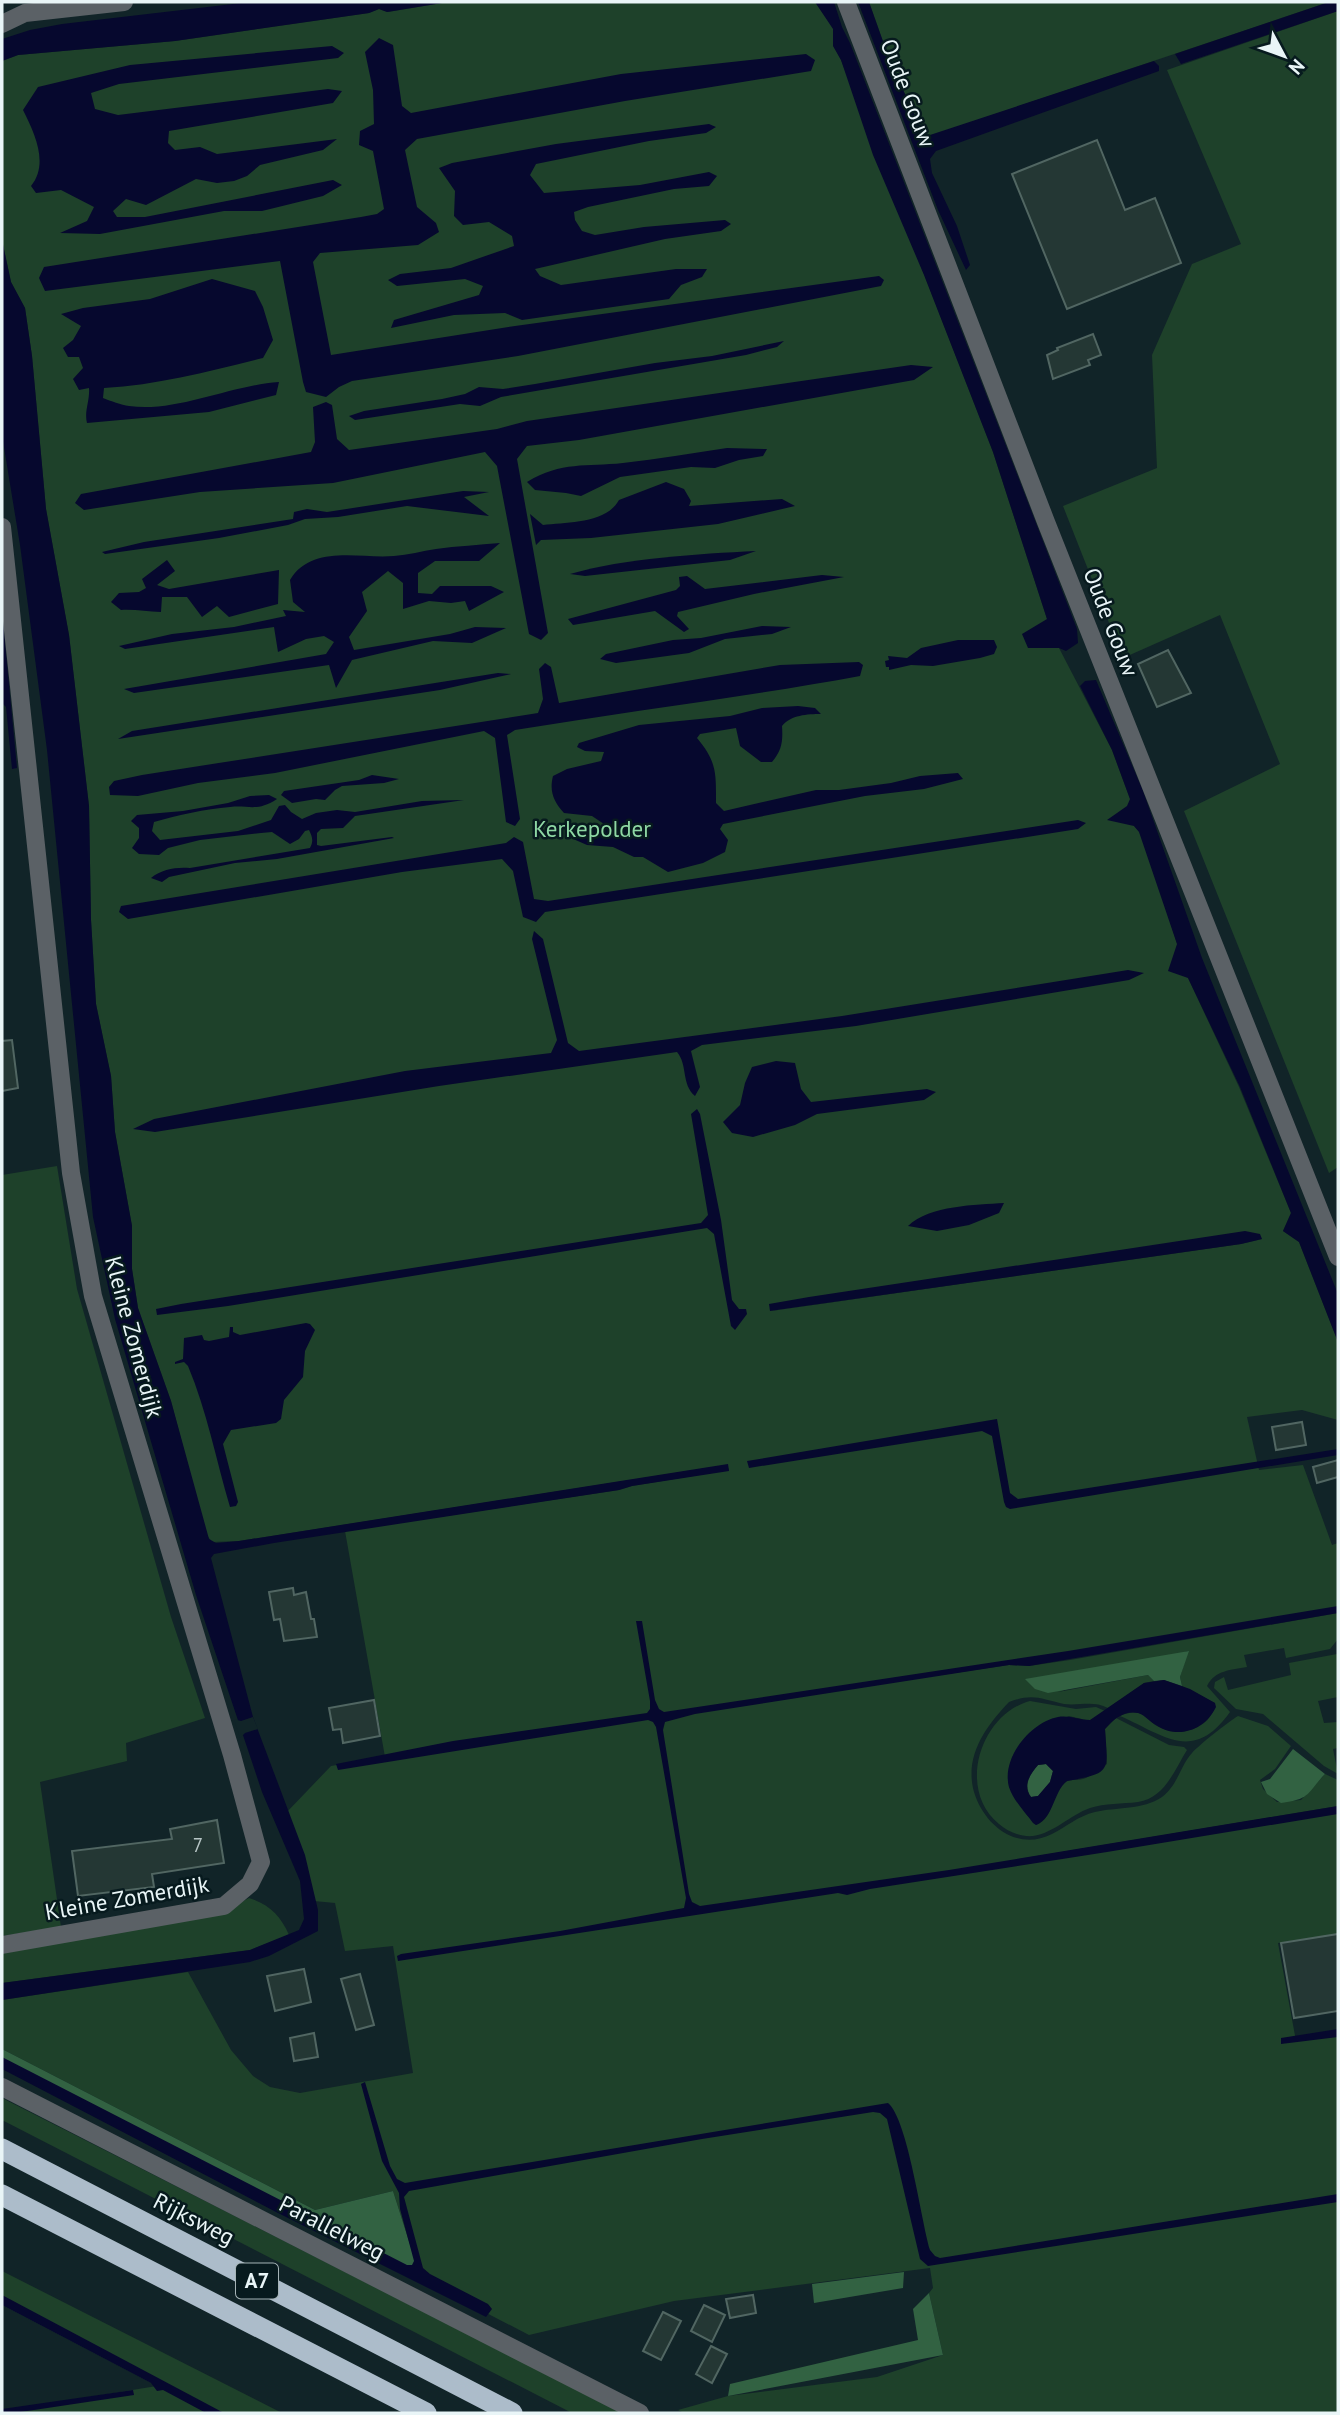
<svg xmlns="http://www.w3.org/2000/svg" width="1340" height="2415" font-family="'PT Sans',sans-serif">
	<rect width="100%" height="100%" fill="#112428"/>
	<g fill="#1e412a" fill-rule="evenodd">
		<path d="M 448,2 L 815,2 L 834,29 L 833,45 L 841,60 L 993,452 L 1047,619 L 1059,648 L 1112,750 L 1130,799 L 1134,826 L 1139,831 L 1157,872 L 1157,881 L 1188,978 L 1239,1087 L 1291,1213 L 1283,1231 L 1299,1242 L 1338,1342 L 1338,1420 L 1302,1410 L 1247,1417 L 1259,1470 L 1303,1465 L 1332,1545 L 1338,1543 L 1338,1609 L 934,1676 L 1009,1665 L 1029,1666 L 1070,1660 L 1338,1613 L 1338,1639 L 1330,1649 L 1286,1658 L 1284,1648 L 1244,1655 L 1247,1667 C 1231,1670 1215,1670 1207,1686 L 1230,1712 C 1193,1764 1164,1735 1120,1716 C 1127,1713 1135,1711 1142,1714 C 1148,1717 1152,1724 1159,1727 C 1181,1737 1212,1729 1215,1703 L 1182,1686 L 1180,1677 L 1188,1651 L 1058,1692 L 1148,1675 L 1154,1681 L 1144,1683 L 1108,1708 C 1093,1700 1080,1706 1064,1704 C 1041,1699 1033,1693 1009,1702 C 986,1726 964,1756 974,1792 C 984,1825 1017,1852 1052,1834 C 1066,1827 1078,1816 1095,1812 C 1116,1807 1143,1810 1162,1797 C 1178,1785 1180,1766 1192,1753 C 1199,1745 1228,1722 1238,1716 L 1268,1726 L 1291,1746 L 1275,1769 L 1260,1780 L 1263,1789 L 1277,1802 L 1301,1800 L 1325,1774 L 1338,1780 L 1338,1806 L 1013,1860 L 1338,1811 L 1338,1934 L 1278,1943 L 1296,2041 L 1338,2035 L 1338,2413 L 684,2413 L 678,2410 L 728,2396 L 877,2377 L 943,2355 L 929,2293 L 933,2288 L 930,2268 L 674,2301 L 529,2335 L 421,2279 L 393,2191 L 315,2210 L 2,2049 L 2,2000 L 188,1972 L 231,2050 L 253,2076 L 270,2087 L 300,2093 L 413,2073 L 393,1946 L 345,1951 L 335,1903 L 314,1901 L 285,1814 L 331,1766 L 385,1757 L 345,1531 L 619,1490 L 632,1486 L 729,1470 L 727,1465 L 239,1541 L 212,1542 L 206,1534 L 171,1401 L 138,1308 L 132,1269 L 132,1226 L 115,1132 L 111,1076 L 96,1004 L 91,920 L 89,806 L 69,635 L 46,509 L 32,356 L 25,308 L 11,282 L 2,240 L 2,61 L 18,55 L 175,41 L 369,13 L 379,9 L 388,12 ZM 1262,1239 L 1241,1244 L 771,1311 Z"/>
		<path d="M 869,2 L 1329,2 L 930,136 L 924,135 L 891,64 Z"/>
		<path d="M 1338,11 L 1338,1167 L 1329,1173 L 1184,811 L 1280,764 L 1220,615 L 1123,658 L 1063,506 L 1157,468 L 1152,355 L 1192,264 L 1241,244 L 1167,70 Z"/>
		<path d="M 57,1166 L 77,1289 L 171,1617 L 205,1718 L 126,1743 L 127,1761 L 40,1782 L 61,1927 L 2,1936 L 2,1175 Z"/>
		<path d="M 1337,1654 L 1338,1697 L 1318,1701 L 1324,1723 L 1338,1722 L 1338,1748 L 1333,1749 L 1338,1774 L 1324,1766 L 1263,1714 L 1236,1709 L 1214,1688 L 1215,1682 L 1224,1677 L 1228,1690 L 1291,1675 L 1289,1663 Z"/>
		<path d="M 1030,1701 L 1076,1709 L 1096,1707 L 1105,1711 L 1090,1721 L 1069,1716 L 1035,1729 L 1012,1757 L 1008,1778 L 1009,1787 L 1026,1814 L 1036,1825 C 1053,1819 1051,1796 1063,1784 C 1069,1778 1076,1781 1083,1779 C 1092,1776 1100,1768 1107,1764 L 1105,1729 L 1116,1718 L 1169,1745 L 1184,1747 L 1187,1750 C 1175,1769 1165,1798 1138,1802 C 1122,1804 1105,1803 1090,1808 C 1070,1815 1054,1833 1033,1836 C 1021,1837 1008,1832 999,1824 C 956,1789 981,1714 1030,1701 Z"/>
		<path d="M 249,1898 C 269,1904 281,1916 289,1935 L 250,1950 L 2,1983 L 2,1949 L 238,1904 Z"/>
		<path d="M 2,2098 L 623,2413 L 572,2413 L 2,2120 Z"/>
		<path d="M 2,2271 L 282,2413 L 2,2413 L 2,2411 L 157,2386 L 2,2305 Z"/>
	</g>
	<g fill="#326242">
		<path d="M 1189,1651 L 1180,1677 L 1182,1686 L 1164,1680 L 1154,1681 L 1148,1675 L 1048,1693 L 1035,1689 L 1025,1679 Z"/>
		<path d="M 1293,1749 L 1325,1774 C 1306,1794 1311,1799 1281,1803 L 1267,1794 L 1261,1782 L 1270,1779 Z"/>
		<path d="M 1046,1764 L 1053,1771 L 1050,1782 L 1038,1796 L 1031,1797 C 1023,1785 1030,1774 1038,1765 Z"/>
		<path d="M 2,2049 L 315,2210 L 393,2191 L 421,2279 L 2,2058 Z"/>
		<path d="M 904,2272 L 903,2288 L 814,2303 L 812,2284 Z"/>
		<path d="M 929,2293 L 943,2355 L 728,2396 L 730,2384 L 918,2340 L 913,2309 Z"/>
	</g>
	<g fill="#06082e" fill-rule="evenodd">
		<path d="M 250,2 L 448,2 L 387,12 L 379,9 L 369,13 L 175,41 L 18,55 L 2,61 L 2,39 L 30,30 L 62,24 Z"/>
		<path d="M 815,2 L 834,2 L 842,27 L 850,43 L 1077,629 L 1078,643 L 1066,651 L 1059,648 L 1028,648 L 1022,634 L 1047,619 L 993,452 L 924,275 L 873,155 L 841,60 L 833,46 L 833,29 Z"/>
		<path d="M 858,2 L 869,2 L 891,64 L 924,135 L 930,135 L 1154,61 L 1159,66 L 1159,71 L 936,151 L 930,159 L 932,173 L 957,226 L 970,265 L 966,270 L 938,210 Z"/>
		<path d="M 1329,2 L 1338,2 L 1338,11 L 1181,64 L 1175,54 Z"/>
		<path d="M 379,38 L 393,45 L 402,106 L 411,113 L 621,74 L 806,54 L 815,60 L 811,71 L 625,101 L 417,139 L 405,150 L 417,207 L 436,223 L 439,232 L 418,245 L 320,253 L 313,262 L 331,355 L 515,326 L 879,276 L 884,280 L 881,286 L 518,356 L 352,381 L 339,387 L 326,397 L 306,392 L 303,382 L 280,261 L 45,291 L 39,278 L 44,267 L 361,217 L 377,214 L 384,209 L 373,151 L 359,145 L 360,131 L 374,124 L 373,90 L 365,52 Z"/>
		<path d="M 332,46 L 344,53 L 338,58 L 119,84 L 91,93 L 95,109 L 118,115 L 328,89 L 342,91 L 333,103 L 169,131 L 168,143 L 175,150 L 200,147 L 217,154 L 337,139 L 323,150 L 260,165 L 247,176 L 234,181 L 217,183 L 196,179 L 146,205 L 126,199 L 113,211 L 117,217 L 145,217 L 333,180 L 342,185 L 323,196 L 262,211 L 224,211 L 100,234 L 60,233 L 87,221 L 94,207 L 61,190 L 36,193 L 31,186 C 49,164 35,134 23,110 L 38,87 L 130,65 Z"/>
		<path d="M 709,124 L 716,127 L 706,133 L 649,141 L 536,164 L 530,175 L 544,193 L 640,185 L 709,172 L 717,176 L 709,186 L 674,189 L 588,207 L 574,212 L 575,220 L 582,231 L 595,235 L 644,227 L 725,220 L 731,224 L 721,231 L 665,239 L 535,269 L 540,276 L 561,285 L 676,269 L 707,269 L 702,277 L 681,285 L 669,299 L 522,320 L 505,313 L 454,315 L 391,328 L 394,320 L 479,295 L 483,286 L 465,279 L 397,286 L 388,280 L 400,274 L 451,268 L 514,246 L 512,236 L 489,222 L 463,225 L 454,216 L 455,191 L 439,168 L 452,163 L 556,144 Z"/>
		<path d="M 2,240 L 11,282 L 25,308 L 32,356 L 46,509 L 69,635 L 89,806 L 91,920 L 96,1004 L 111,1076 L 115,1132 L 132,1226 L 132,1269 L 138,1308 L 171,1401 L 209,1539 L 216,1543 L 239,1541 L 728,1464 L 729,1471 L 632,1486 L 619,1490 L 274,1543 L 214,1554 L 211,1558 L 253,1717 L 305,1855 L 318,1910 L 318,1931 L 269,1956 L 250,1962 L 2,2000 L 2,1983 L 250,1950 L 299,1930 L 304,1919 L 300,1881 L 262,1792 L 196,1595 L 115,1319 L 93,1217 L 47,750 L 20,545 L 2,435 Z"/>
		<path d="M 212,279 L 255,291 L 263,307 L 273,340 L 263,358 C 210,371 158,385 104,388 L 103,398 C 111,401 121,405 129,406 C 176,413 231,385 279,382 L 276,395 L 209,412 L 87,423 C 84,411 90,401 89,388 L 79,390 L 73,379 L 83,368 L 79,357 L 68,357 L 63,348 L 73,340 L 81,326 L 61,314 L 83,308 L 150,299 Z"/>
		<path d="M 784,341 L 777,347 L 746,355 L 501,397 L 480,406 L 460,404 L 355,420 L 349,416 L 364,411 L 442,399 L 465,394 L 479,387 L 503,389 L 535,384 L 655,363 L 712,356 Z"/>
		<path d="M 911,365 L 933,367 L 914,380 L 579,440 L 527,446 L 517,459 L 548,633 L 541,640 L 529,634 L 497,466 L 485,452 L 333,483 L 200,492 L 84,510 L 75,503 L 81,494 L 311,452 L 315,442 L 313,407 L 326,402 L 332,405 L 337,439 L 349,450 L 497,429 L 527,421 Z"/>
		<path d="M 727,448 L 767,449 L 763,456 L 739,460 L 715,468 L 691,467 L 620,477 L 581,496 L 566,493 L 535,490 L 527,482 C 562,461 586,467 623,463 C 658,459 692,453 727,448 Z"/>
		<path d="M 666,482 L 684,489 L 691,501 L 689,506 L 782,499 L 795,506 L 718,524 L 591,538 L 541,540 L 536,545 L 530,514 L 543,525 C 567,522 606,524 619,500 Z"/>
		<path d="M 463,491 L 489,492 L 464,497 L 489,516 L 407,506 L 338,517 L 305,519 L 288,525 L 219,538 L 105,554 L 102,552 L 144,542 L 293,519 L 294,512 L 307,509 L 327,512 Z"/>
		<path d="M 500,543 L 479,561 L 435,561 L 418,573 L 418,593 L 432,594 L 440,586 L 491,586 L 504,592 L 469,611 L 465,601 L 451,603 L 429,601 L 403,609 L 403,583 L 388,571 L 362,592 L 367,611 L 349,637 L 354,650 L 450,634 L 475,627 L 506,628 L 472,643 L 433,641 L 352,660 L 336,688 L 329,665 L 134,693 L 124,689 L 326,654 L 334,642 L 324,636 L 306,639 L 278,652 L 274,627 L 125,649 L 119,646 L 172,634 L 234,627 L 286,616 L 283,610 L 305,612 L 293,602 L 290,580 C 312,544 359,559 394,556 C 408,555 422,551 436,549 C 457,546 479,545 500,543 Z"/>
		<path d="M 756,551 L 730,560 L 585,576 L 570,574 C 625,558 698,554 756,551 Z"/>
		<path d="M 167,560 L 175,571 L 157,585 L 169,589 L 279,570 L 278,604 L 229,617 L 217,606 L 202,617 L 187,597 L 162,597 L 161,612 C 147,612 135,609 121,610 L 111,602 L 119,593 L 139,592 L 146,588 L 142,579 Z"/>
		<path d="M 822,575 L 844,577 L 754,594 L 678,612 L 677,616 L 689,629 L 684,632 L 655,611 L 573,625 L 568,619 L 676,590 L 680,586 L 679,577 L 687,576 L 705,589 Z"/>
		<path d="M 2,611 L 17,768 L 12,769 L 6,707 L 2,703 Z"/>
		<path d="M 762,626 L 791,627 L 772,634 L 725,639 L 689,653 L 616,663 L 600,659 L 606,654 L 673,640 L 701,638 Z"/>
		<path d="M 958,640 L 994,640 L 997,647 L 994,654 L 980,658 L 933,666 L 911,665 L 889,670 L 889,667 L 886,667 L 885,661 L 889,660 L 888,656 L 907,658 L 921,648 Z"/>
		<path d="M 859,662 L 863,665 L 860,676 C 746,697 630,711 515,730 L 507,735 L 520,819 L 515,826 L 506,822 L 495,738 L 484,731 L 275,773 L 198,783 L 138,796 L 110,795 L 109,787 L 114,781 L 142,775 L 538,713 L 543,699 L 539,669 L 545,663 L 551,667 L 559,703 L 780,665 Z"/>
		<path d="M 498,673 L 511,674 L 440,690 L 118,739 L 132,731 Z"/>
		<path d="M 1096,680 L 1143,791 L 1202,958 L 1338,1294 L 1338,1342 L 1299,1242 L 1283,1231 L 1291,1213 L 1240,1087 L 1188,978 L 1168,971 L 1177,944 L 1139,832 L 1134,826 L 1107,820 L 1127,806 L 1130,799 L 1112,750 L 1080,686 L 1085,681 Z"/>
		<path d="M 798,706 L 815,708 L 821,714 C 807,714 791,715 782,726 C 783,741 782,750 772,762 L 761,762 L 740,746 L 736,728 L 700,734 L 697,738 C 717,762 716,773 716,803 L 724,811 L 816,790 L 839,790 L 891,783 L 920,776 L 958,773 L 963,779 L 924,789 L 865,796 L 723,824 L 720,829 L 728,840 L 725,852 L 703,863 L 668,872 L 643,857 L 634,857 L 613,847 L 587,845 L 571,838 C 580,830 593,833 604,824 L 592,816 L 564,813 C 554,802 549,792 553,776 L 567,769 L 601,761 L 604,752 L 585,751 L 577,747 L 579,743 L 639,725 L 730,716 L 762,708 Z"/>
		<path d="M 372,775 L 399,779 L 384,783 L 342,786 L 335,790 L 325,800 L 316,799 L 292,803 L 281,795 L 284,791 L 359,780 Z"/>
		<path d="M 269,795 L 277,799 C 257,812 250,805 230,807 C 205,809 178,815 154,822 L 152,831 L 160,840 L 238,831 L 271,820 L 279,806 L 285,805 L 291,812 L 302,819 L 316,813 L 337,810 L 355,812 L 422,801 L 464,800 L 355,816 L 343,828 L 321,829 L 317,833 L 317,845 L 321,846 L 392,837 L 394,838 L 277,859 L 235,863 L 169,877 L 162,882 L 151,878 C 162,869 176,867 190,868 L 310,848 C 314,841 312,836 309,830 L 305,831 L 299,839 L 290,844 L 272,832 L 261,833 L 200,840 L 168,848 L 159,855 L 139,854 L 132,848 L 139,838 L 139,828 L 131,821 L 137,815 L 183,811 L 228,803 L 250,796 Z"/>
		<path d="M 1078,820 L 1086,823 L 1078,829 L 545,912 L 536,922 L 523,917 L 513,871 L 502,859 L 402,872 L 128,919 L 119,912 L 121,906 L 506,843 L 514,837 L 523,842 L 534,899 L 548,901 Z"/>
		<path d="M 534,931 L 543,939 L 568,1043 L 579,1051 L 842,1016 L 1128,970 L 1144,973 L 1129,980 L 856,1026 L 702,1045 L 691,1051 L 700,1087 L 695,1096 C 681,1084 688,1065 677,1052 L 439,1086 L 155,1132 L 133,1129 L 154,1119 L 405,1071 L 551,1053 L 557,1040 L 532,939 Z"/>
		<path d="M 776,1061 L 795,1063 L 801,1089 L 811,1102 L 927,1089 L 936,1092 L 924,1100 L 817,1114 L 795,1125 L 753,1137 L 732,1133 L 723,1122 L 740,1105 L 745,1083 L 752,1067 Z"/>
		<path d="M 697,1109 L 700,1114 L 721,1220 L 732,1300 L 739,1309 L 746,1309 L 747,1314 L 735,1330 L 731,1326 L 714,1234 L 707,1228 L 228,1306 L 157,1315 L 156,1309 L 181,1304 L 701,1223 L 708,1215 L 691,1114 Z"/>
		<path d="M 1004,1203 L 999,1213 L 969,1225 L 937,1231 L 908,1226 C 930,1205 976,1205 1004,1203 Z"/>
		<path d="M 1245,1231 L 1260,1234 L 1262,1239 L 1241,1244 L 770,1311 L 769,1304 L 809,1297 Z"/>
		<path d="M 306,1323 L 310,1324 L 315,1330 L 305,1351 L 303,1377 L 284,1400 L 281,1419 L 276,1423 L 231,1430 L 223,1444 L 238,1502 L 236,1506 L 230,1507 C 216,1460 207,1411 188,1366 L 184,1362 L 175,1364 L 175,1362 L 183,1359 L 184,1338 L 202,1335 L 204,1340 L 209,1341 L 229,1337 L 230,1327 L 233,1327 L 233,1332 L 240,1335 Z"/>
		<path d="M 997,1419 L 1010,1493 L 1018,1499 L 1338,1449 L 1338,1455 L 1010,1509 L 1006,1507 L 1004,1502 L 992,1436 L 982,1431 L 749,1468 L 747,1461 Z"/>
		<path d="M 1338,1606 L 1338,1613 L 1029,1666 L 1009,1665 L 695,1714 L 665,1722 L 663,1730 L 689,1894 L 692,1902 L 700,1906 L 949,1870 L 1338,1806 L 1338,1814 L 1107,1852 L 870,1889 L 847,1895 L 838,1893 L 398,1961 L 397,1956 L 401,1954 L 560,1931 L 684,1908 L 686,1898 L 656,1727 L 653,1722 L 648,1720 L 338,1770 L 336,1764 L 453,1741 L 647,1713 L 650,1709 L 650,1701 L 636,1621 L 642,1621 L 655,1700 L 659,1709 L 664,1712 L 1068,1651 Z"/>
		<path d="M 1164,1680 L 1190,1689 L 1215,1703 L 1216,1707 C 1205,1730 1178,1740 1156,1725 C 1150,1722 1145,1715 1138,1713 C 1125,1710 1113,1719 1105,1729 C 1108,1772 1112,1773 1067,1781 C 1053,1792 1054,1818 1036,1825 L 1033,1823 C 1025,1812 1013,1800 1009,1787 C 1001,1758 1031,1722 1058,1717 C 1069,1715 1079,1720 1090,1720 L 1144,1683 ZM 1046,1764 L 1053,1771 L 1050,1782 L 1038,1796 L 1031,1797 C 1022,1786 1030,1774 1038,1765 Z"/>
		<path d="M 1338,2029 L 1338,2037 L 1281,2044 L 1281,2038 Z"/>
		<path d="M 2,2057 L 407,2265 L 412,2265 L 414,2261 L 400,2209 L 399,2193 L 382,2161 L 361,2084 L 365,2082 L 390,2166 L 397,2179 L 405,2183 L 888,2103 C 908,2120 921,2220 930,2250 L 935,2256 L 940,2258 L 1338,2194 L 1338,2202 L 928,2266 L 920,2259 L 887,2119 L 880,2113 L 873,2112 L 702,2139 L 409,2191 L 404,2197 L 423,2268 L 430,2274 L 488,2304 L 492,2309 L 486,2317 L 276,2212 L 2,2069 Z"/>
		<path d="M 2,2295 L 224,2413 L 206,2413 L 163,2390 L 157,2391 L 151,2383 L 2,2305 Z"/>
		<path d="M 133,2390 L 134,2395 L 14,2413 L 2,2413 L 2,2409 Z"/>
	</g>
	<path fill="#112428" d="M 253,1717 L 258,1729 L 245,1733 L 240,1738 L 234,1719 L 241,1721 Z"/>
	<g fill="#243734" stroke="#516662" stroke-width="2">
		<path d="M 1097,140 L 1125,210 L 1155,198 L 1181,263 L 1067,309 L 1012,174 Z"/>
		<path d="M 1093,334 L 1101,355 L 1088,360 L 1090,365 L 1053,379 L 1047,355 L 1058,350 L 1057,348 Z"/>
		<path d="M 1168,650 L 1191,693 L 1157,707 L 1138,664 Z"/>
		<path d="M 12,1040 L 18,1088 L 2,1091 L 2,1041 Z"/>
		<path d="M 1302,1422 L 1306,1445 L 1276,1450 L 1272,1427 Z"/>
		<path d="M 1338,1460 L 1338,1477 L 1317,1483 L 1313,1467 Z"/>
		<path d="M 293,1588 L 294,1595 L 306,1592 L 311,1619 L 314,1619 L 317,1637 L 284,1641 L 280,1619 L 274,1620 L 269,1592 Z"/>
		<path d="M 374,1700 L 380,1736 L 343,1743 L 341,1729 L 333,1730 L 329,1708 Z"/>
		<path d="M 217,1820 L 224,1863 L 152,1874 L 154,1887 L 78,1896 L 72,1851 L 172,1839 L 170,1829 Z"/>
		<path d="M 1338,1934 L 1338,2011 L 1294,2018 L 1281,1943 Z"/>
		<path d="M 304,1969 L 311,2002 L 275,2011 L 267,1976 Z"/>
		<path d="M 360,1974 L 374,2025 L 356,2030 L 341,1979 Z"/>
		<path d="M 314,2033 L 318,2057 L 294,2061 L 290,2038 Z"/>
		<path d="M 753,2295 L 756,2313 L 730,2318 L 726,2299 Z"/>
		<path d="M 704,2305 L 725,2315 L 712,2342 L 691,2331 Z"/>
		<path d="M 663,2312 L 681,2321 L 661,2360 L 643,2351 Z"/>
		<path d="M 711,2346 L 727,2354 L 712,2383 L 696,2374 Z"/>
	</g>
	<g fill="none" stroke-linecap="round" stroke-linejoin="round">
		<g stroke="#5b6166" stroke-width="18">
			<path d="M 846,2 L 1046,522 L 1338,1257"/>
			<path d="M 2,24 L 25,13 L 124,2"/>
			<path d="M 2,527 L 71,1173 L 93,1296 L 232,1755 L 261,1862 L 250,1884 L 224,1906 L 2,1945"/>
			<path d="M 2,2087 L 640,2413"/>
		</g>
		<g stroke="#acbcca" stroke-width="21">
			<path d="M 2,2149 L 512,2413"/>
			<path d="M 2,2195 L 426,2413"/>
		</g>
	</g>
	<g text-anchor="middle" stroke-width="5" stroke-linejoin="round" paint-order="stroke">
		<g font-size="19" fill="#b8c6c6">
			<text x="198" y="1852">7</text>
		</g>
		<rect fill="#071a1e" stroke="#a5b3b6" stroke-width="2" x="236" y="2263.5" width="42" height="35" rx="5"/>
		<g font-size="21" font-weight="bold" fill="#e9f5f7">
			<text x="257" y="2288">A7</text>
		</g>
		<g font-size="23" fill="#e9f5f7" stroke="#071a1e">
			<text transform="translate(908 93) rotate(69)" y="8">Oude Gouw</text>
			<text transform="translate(1111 622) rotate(69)" y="8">Oude Gouw</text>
			<text transform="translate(134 1337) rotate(75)" y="8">Kleine Zomerdijk</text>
			<text transform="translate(127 1898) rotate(-10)" y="8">Kleine Zomerdijk</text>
			<text transform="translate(194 2219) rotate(27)" y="8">Rijksweg</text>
			<text transform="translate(332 2228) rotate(27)" y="8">Parallelweg</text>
		</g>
		<g font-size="23" fill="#8ed8a4" stroke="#071a1e">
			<text x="592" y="837">Kerkepolder</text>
		</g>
	</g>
	<rect width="1340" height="2415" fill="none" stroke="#e9f5f7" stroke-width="7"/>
	<g transform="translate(1284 56) rotate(131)" stroke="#071a1e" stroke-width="5" paint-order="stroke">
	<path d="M0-5L12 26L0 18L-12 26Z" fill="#e9f5f7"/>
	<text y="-10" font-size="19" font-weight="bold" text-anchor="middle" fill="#e9f5f7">N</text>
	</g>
</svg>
